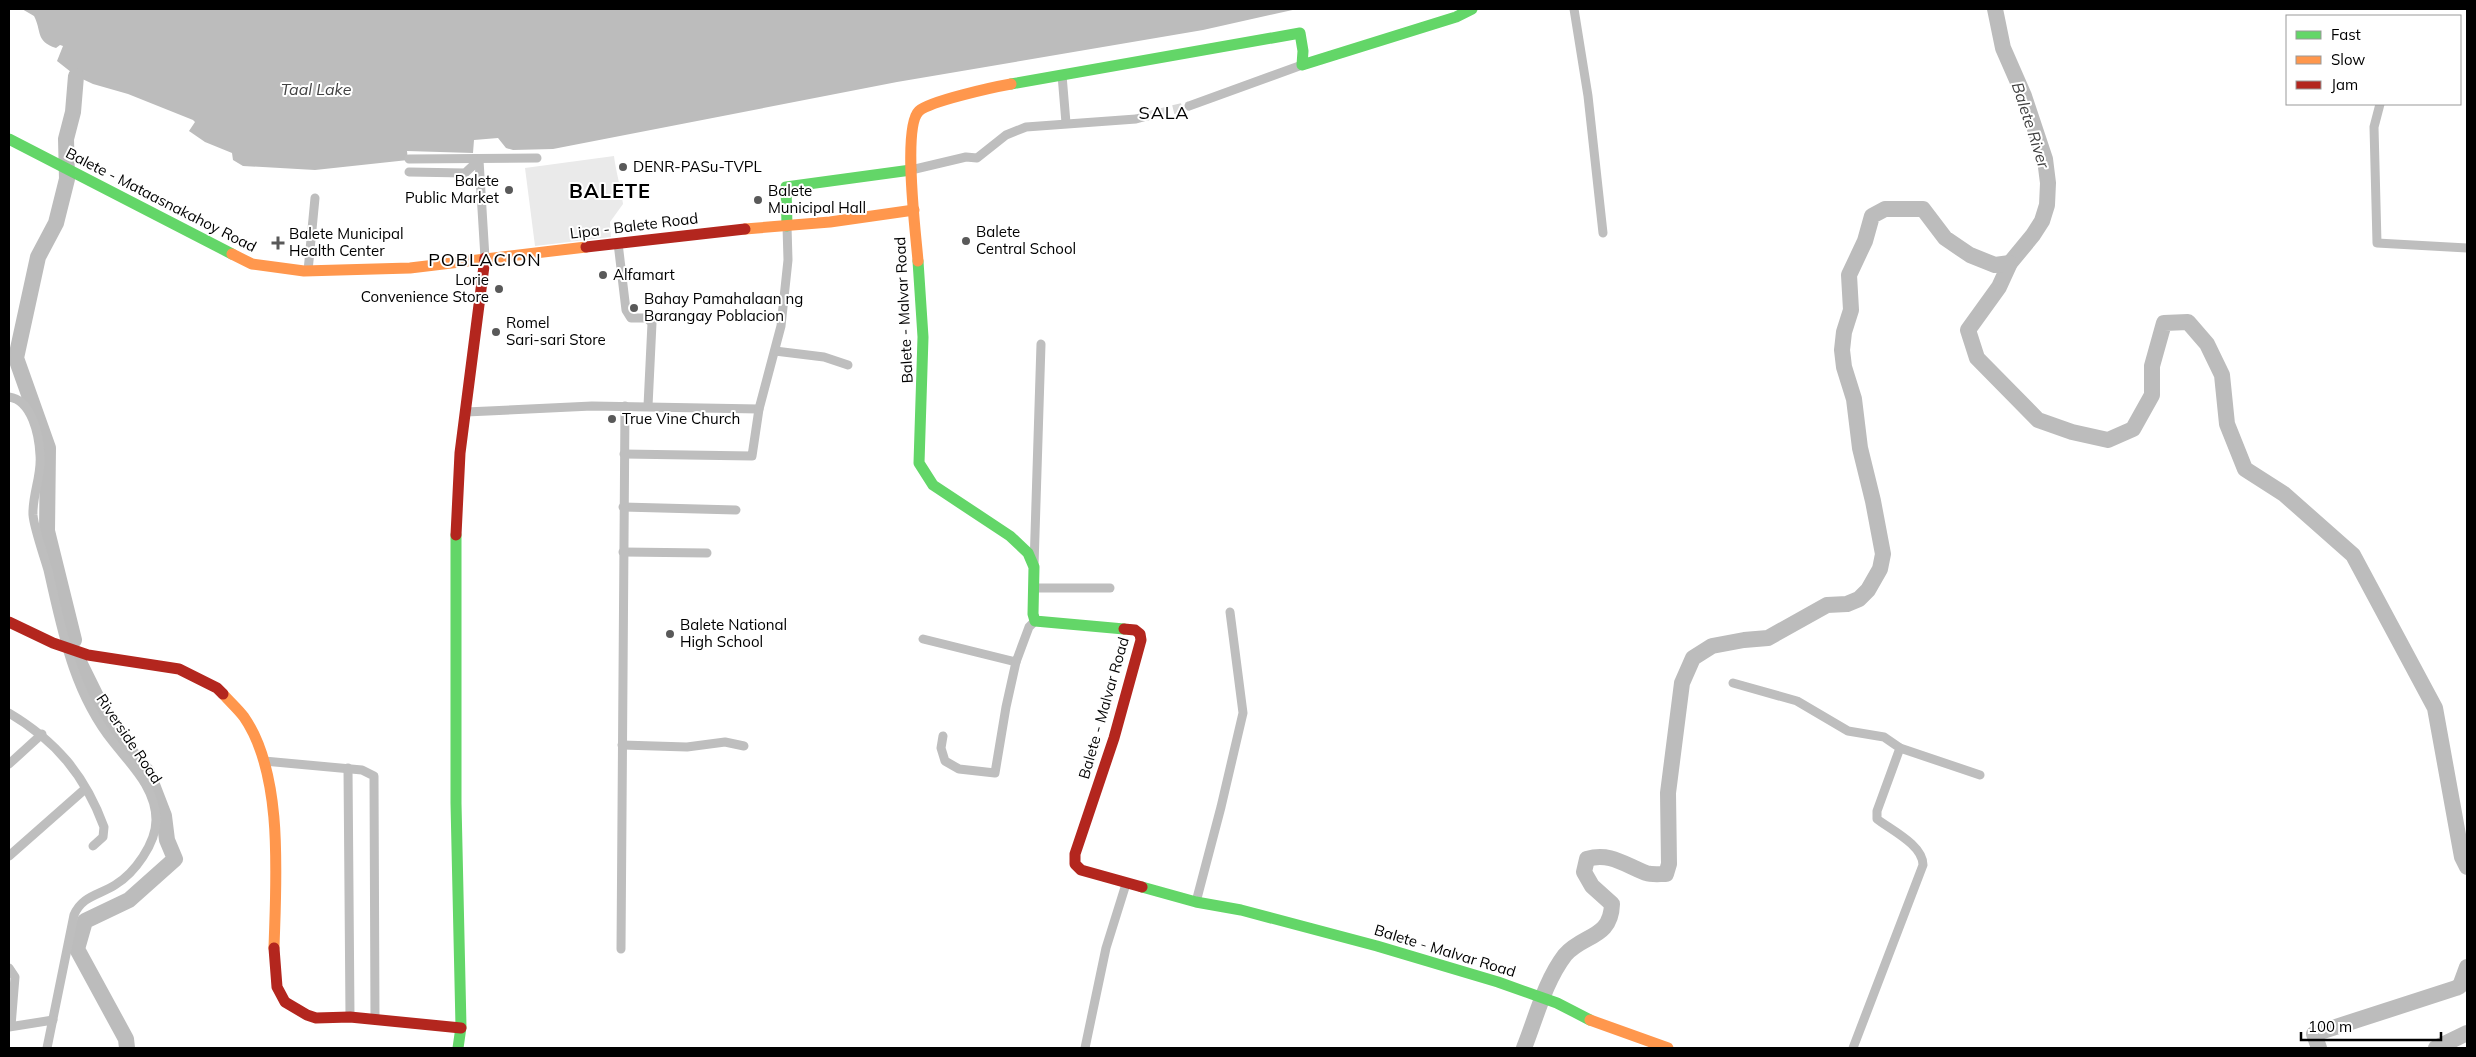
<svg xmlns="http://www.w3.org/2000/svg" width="2476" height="1057" font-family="Mulish,sans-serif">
	<rect width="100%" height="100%" fill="#fff"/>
	<path fill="#eaeaea" d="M 614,156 C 616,173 621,187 623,204 L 610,222 L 611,237 L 535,246 L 525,168 Z"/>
	<path fill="#bcbcbc" d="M 22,9 L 1297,9 L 1203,30 L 897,82 L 553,149 L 513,150 L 506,148 L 498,138 L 474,140 L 473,153 L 407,151 L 408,160 L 315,170 L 243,166 L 233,160 L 232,153 L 205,142 L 189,131 L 195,122 L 193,120 L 128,94 L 93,84 L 76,76 L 57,61 L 63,46 L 60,45 L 56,48 C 35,41 42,31 34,16 Z"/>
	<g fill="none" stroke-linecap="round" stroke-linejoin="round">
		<g stroke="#bcbcbc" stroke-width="16">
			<path d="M 1995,9 L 2003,48 L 2024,96 L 2045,159 L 2048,183 L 2047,205 L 2042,221 L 2033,235 L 2010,263 L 1999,287 L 1968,330 L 1977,358 L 2038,420 L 2072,432 L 2108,440 L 2133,429 L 2152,395 L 2152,366 L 2164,323 L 2188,322 L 2207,344 L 2222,375 L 2227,424 L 2245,469 L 2284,494 L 2353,555 L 2435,708 L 2462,857 L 2467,867"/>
			<path d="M 74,640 L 47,531 L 48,448 L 16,358 L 38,257 L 56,223 L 67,179 L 66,139 L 73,112 L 76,76"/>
			<path d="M 79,662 L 115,735 L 147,772 L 164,816 L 167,840 L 175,859 L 129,900 L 85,921 L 77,949 L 126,1039 L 127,1048"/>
			<path d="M 1524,1048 C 1536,1018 1545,981 1565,955 C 1583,934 1611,939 1612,904 L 1592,886 L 1584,872 L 1587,859 C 1610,852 1625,865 1646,873 C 1652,875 1659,874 1666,874 L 1669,864 L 1668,793 L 1682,683 L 1693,658 L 1712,646 L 1744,640 L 1768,638 L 1827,605 L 1847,604 L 1859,599 L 1868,590 L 1880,569 L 1883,554 L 1873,501 L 1860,448 L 1854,399 L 1844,367 L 1842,350 L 1844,332 L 1851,310 L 1849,275 L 1865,241 L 1872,216 L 1885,209 L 1923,209 L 1945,238 L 1970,255 L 1995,265 L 2010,263"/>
			<path d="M 2319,1048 L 2314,1034 L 2456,988 L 2460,986 L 2467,967"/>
			<path d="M 2436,1048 L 2467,1033"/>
		</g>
		<path stroke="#d9d9d9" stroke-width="9" stroke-dasharray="9 4.5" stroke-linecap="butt" d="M 1147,116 L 1189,106"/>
		<g stroke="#bebebe" stroke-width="9">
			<path d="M 1574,9 L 1588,96 L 1603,233"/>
			<path d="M 1062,75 L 1066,123"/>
			<path d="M 2380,104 L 2374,127 L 2377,243 L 2467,248"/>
			<path d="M 1189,106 L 1302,65"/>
			<path d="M 409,159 L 537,158"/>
			<path d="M 479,160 L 485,258"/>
			<path d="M 911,170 L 966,157 L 977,158 L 1006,135 L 1026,127 L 1136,119 L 1147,116"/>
			<path d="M 409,172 L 465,173 L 479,160"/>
			<path d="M 618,243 L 626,310 L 631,318 L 647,318 L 652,323 L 648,406"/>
			<path d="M 308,271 L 315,198"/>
			<path d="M 775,351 L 824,357 L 848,365"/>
			<path d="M 9,397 C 32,400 39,435 40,455 C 42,475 32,495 33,515 C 34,528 44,556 48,570 C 62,631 73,692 113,742 C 131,765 156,788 156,820 C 156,843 135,873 115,885 C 99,895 82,896 74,915 L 47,1048"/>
			<path d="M 466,412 L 592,406 L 759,409"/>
			<path d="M 624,454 L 752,456 L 759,409 L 781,326 L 788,260 L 787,226"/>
			<path d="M 623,507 L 736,510"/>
			<path d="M 623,552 L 707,553"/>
			<path d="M 1034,566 L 1041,344"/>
			<path d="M 1034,588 L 1110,588"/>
			<path d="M 923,639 L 1016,662 L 1029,627 L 1035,621"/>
			<path d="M 1733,683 L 1797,701 L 1848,731 L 1884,737 L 1900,748 L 1877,811 L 1877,819 C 1891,830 1923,845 1923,865 L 1853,1048"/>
			<path d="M 9,713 C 56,741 85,775 104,827 L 103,837 L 93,846"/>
			<path d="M 943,736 L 941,748 L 945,761 L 959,769 L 995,773 L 1006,707 L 1016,662"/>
			<path d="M 622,745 L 687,747 L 725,742 L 744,746"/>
			<path d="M 1900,748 L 1980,775"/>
			<path d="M 264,761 L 362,770 L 374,776 L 375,1019"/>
			<path d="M 9,764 L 42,734"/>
			<path d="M 348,768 L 350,1017"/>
			<path d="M 9,856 L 85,789"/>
			<path d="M 1196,902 L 1221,807 L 1243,713 L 1230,612"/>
			<path d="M 621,949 L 625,406"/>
			<path d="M 9,968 L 15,977 L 11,1026"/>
			<path d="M 9,1027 L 53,1020"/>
			<path d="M 1085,1048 L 1106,948 L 1126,884"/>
		</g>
		<g stroke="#63d668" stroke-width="11">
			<path d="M 1011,84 L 1300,33 L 1303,51 L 1302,65 L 1456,17 L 1472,9"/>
			<path d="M 9,139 L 232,254"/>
			<path d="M 787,226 L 786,187 L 911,170"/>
			<path d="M 918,261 L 923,337 L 919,463 L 933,485 L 1010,536 L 1028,553 L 1034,567 L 1033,614 L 1035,621 L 1124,629"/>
			<path d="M 456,535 L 456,803 L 461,1027 L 458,1048"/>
			<path d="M 1142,887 L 1196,902 L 1241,910 L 1377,946 L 1498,982 L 1557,1003 L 1590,1020"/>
		</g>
		<g stroke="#ff974d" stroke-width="11">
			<path d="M 745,229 L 830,222 L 914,210"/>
			<path d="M 232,254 L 252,264 L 304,271 L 410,268 L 586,247"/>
			<path d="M 918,261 C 916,235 902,127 919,111 C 930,101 994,87 1011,84"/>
			<path d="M 223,694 C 230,702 238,709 244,717 C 284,775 276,879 274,948"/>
			<path d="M 1590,1020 L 1668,1048"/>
		</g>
		<g stroke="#b3261e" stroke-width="11">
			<path d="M 586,247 L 745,229"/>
			<path d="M 456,535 L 460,453 L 485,258"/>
			<path d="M 9,622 L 53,643 L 88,655 L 179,669 L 217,688 L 223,694"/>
			<path d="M 1124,629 L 1135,630 L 1140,634 L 1141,640 L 1114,738 L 1075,854 L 1075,864 L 1081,870 L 1142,887"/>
			<path d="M 274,948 L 277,987 L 285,1002 L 307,1015 L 316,1018 L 350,1017 L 461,1028"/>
		</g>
	</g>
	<g fill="#595959" stroke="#fff" stroke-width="2">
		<circle cx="623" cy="167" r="5"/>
		<circle cx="509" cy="190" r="5"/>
		<circle cx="758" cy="200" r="5"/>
		<circle cx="966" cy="241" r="5"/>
		<path d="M275.5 235.5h5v5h5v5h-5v5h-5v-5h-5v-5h5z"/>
		<circle cx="603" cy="275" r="5"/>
		<circle cx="499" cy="289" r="5"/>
		<circle cx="634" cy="308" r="5"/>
		<circle cx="496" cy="332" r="5"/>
		<circle cx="612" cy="419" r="5"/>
		<circle cx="670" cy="634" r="5"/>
	</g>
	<g text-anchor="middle" stroke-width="4" stroke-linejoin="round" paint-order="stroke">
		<g font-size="15" fill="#000" stroke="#fff" text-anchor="start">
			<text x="633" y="172">DENR-PASu-TVPL</text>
			<text x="499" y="186" text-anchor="end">Balete<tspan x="499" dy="17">Public Market</tspan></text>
			<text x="768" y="196">Balete<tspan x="768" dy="17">Municipal Hall</tspan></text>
			<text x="976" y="237">Balete<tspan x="976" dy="17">Central School</tspan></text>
			<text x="289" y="239">Balete Municipal<tspan x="289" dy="17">Health Center</tspan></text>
			<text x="613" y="280">Alfamart</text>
			<text x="489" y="285" text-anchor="end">Lorie<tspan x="489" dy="17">Convenience Store</tspan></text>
			<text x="644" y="304">Bahay Pamahalaan ng<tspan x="644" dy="17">Barangay Poblacion</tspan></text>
			<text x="506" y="328">Romel<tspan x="506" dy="17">Sari-sari Store</tspan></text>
			<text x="622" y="424">True Vine Church</text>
			<text x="680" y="630">Balete National<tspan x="680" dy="17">High School</tspan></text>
		</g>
		<g font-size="15" fill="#000" stroke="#fff">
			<text transform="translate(161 200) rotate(27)" y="5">Balete - Mataasnakahoy Road</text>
			<text transform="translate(634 226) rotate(-7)" y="5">Lipa - Balete Road</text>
			<text transform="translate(904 310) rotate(-93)" y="5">Balete - Malvar Road</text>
			<text transform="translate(1104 708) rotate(-74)" y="5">Balete - Malvar Road</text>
			<text transform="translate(129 739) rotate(56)" y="5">Riverside Road</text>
			<text transform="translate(1445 951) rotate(17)" y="5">Balete - Malvar Road</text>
		</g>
		<g font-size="16" font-style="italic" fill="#414141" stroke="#fff">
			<text x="316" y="95">Taal Lake</text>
			<text transform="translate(2031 125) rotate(72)" y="6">Balete River</text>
		</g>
		<g font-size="18" letter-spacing="1" fill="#000" stroke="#fff">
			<text x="1164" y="119">SALA</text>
			<text x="485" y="266">POBLACION</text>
		</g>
		<g font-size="20" font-weight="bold" letter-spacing="1" fill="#000" stroke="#fff">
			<text x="610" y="198">BALETE</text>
		</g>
	</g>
	<rect width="2476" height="1057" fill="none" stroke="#000000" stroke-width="20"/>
	<rect x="2286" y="15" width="175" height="90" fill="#ffffff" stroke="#999999"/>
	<rect x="2296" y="31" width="25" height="8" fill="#63d668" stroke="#999999"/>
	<text x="2331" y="40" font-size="15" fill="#000000">Fast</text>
	<rect x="2296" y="56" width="25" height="8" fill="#ff974d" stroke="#999999"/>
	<text x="2331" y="65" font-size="15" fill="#000000">Slow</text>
	<rect x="2296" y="81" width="25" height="8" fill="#b3261e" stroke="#999999"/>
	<text x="2331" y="90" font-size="15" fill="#000000">Jam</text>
	<path d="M2301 1032v8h140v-8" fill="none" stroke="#000000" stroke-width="2.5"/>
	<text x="2308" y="1032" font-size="15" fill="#000000" stroke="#ffffff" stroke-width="4" paint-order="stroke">100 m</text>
</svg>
